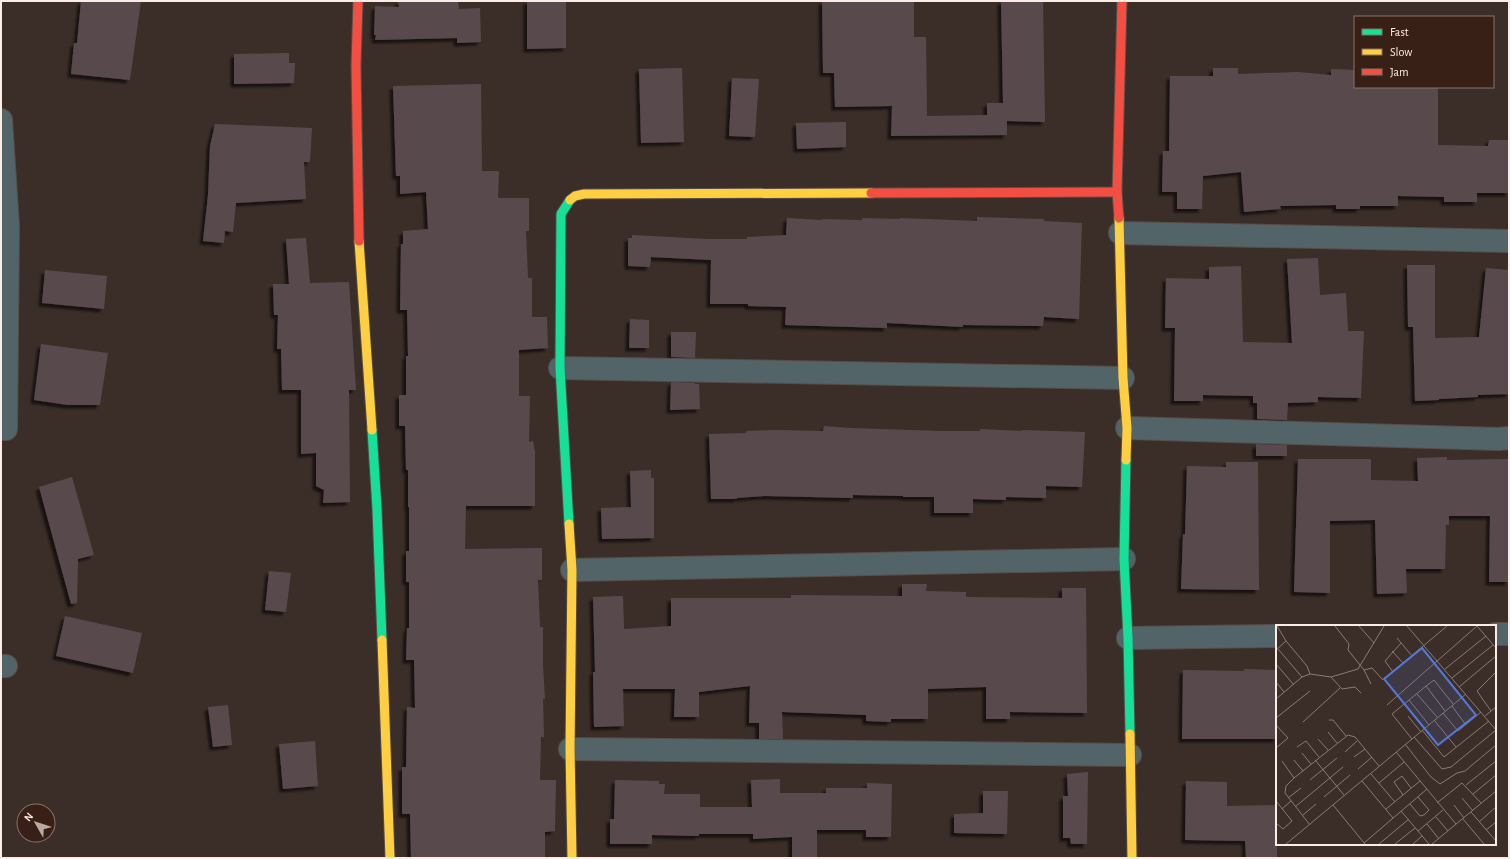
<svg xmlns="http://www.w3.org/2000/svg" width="1510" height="859" font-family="'Alegreya Sans',sans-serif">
	<defs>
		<filter id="shadow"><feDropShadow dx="-3.5" dy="3.5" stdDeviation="1" flood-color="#0009"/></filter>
	</defs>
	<rect width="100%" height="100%" fill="#3b2e28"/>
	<g fill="#58494e" filter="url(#shadow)">
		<path d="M 81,1 L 141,1 L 130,80 L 71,74 L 74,43 L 77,43 Z"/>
		<path d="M 398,1 L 458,1 L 459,9 L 480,8 L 481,42 L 457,43 L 457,38 L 375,40 L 376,35 L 374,35 L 375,6 L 399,7 Z"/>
		<path d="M 527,1 L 566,1 L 566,48 L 527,49 Z"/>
		<path d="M 822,1 L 914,1 L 914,37 L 926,37 L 927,116 L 987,115 L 987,103 L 1003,103 L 1001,1 L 1043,1 L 1045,122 L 1007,121 L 1007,135 L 891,136 L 892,106 L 835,107 L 834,73 L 823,73 Z"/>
		<path d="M 289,53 L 289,63 L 295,63 L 294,83 L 234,84 L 234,54 Z"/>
		<path d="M 682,68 L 684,142 L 641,143 L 639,69 Z"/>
		<path d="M 1213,68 L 1238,68 L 1238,74 L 1298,72 L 1331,75 L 1331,69 L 1355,70 L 1355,87 L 1438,87 L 1438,145 L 1488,146 L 1489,140 L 1509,140 L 1509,193 L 1477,193 L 1477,202 L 1444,202 L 1444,197 L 1398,196 L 1398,206 L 1360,206 L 1360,209 L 1336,209 L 1336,205 L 1280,206 L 1281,209 L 1244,212 L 1241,172 L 1203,176 L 1202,209 L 1177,209 L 1177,192 L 1162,192 L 1163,151 L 1169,151 L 1170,76 L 1213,76 Z"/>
		<path d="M 732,78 L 759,79 L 755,137 L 729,136 Z"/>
		<path d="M 481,84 L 482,171 L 499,171 L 498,198 L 529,198 L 529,231 L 526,231 L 528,278 L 532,278 L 532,317 L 547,317 L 548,348 L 519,350 L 519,396 L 530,396 L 529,442 L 533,441 L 535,452 L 535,506 L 466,506 L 465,549 L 542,548 L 542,580 L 538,580 L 540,627 L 543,627 L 543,665 L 545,699 L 543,699 L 544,737 L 541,737 L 540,780 L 556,780 L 555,831 L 545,832 L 545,858 L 411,858 L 410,814 L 402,814 L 402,767 L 406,767 L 407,707 L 415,708 L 414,660 L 406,660 L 407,628 L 409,628 L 409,582 L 406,582 L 406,551 L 409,551 L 409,507 L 408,507 L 408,470 L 406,470 L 405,426 L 399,426 L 399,395 L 406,395 L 406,356 L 408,356 L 407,310 L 400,310 L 401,244 L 403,244 L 403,231 L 428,229 L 426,192 L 400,194 L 400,176 L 396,176 L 393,86 Z"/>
		<path d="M 846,122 L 846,147 L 797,149 L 796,123 Z"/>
		<path d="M 215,124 L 312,128 L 310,162 L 304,162 L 306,199 L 236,203 L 233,232 L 225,231 L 224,243 L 203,241 L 208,195 L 210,146 Z"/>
		<path d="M 977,217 L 1044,219 L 1044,221 L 1082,223 L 1079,319 L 1044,317 L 1043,326 L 963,325 L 963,327 L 887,323 L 887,328 L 785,325 L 786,307 L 748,306 L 748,304 L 710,304 L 711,260 L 651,257 L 650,267 L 628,266 L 628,238 L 632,238 L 632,235 L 708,239 L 747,239 L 747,237 L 786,235 L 787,218 L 822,220 L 822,219 L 862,220 L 862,218 L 900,219 L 900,218 L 977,221 Z"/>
		<path d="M 306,238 L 310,283 L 349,282 L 356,390 L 349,390 L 350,502 L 323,503 L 324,490 L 316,486 L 316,453 L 301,454 L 301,390 L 282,390 L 281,349 L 277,349 L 278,315 L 274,315 L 273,284 L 289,284 L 286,239 Z"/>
		<path d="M 1318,258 L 1320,295 L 1346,293 L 1348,331 L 1364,331 L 1361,398 L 1318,397 L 1318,402 L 1288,403 L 1287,420 L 1257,419 L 1257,403 L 1253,403 L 1253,396 L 1203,395 L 1203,401 L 1174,401 L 1175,328 L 1165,328 L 1166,278 L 1209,279 L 1209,267 L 1241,266 L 1243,342 L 1292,343 L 1287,259 Z"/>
		<path d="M 1407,265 L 1435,265 L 1435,338 L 1479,337 L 1486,268 L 1509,270 L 1509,394 L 1478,395 L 1478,397 L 1439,399 L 1439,400 L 1415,401 L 1413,327 L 1408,327 Z"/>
		<path d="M 45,270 L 107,276 L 104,309 L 42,303 Z"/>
		<path d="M 630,319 L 649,320 L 649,348 L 629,348 Z"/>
		<path d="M 671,332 L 696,332 L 695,358 L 671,357 Z"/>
		<path d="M 41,344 L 108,353 L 100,405 L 68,405 L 34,400 Z"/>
		<path d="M 671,382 L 695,383 L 695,384 L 699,384 L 700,409 L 670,410 Z"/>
		<path d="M 824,426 L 850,428 L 941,431 L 980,431 L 980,429 L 1022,431 L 1022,430 L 1085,432 L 1082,487 L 1046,486 L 1046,498 L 1006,497 L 1006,500 L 973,499 L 973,513 L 934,513 L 934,497 L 903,497 L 903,496 L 853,495 L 853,498 L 765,496 L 737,498 L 737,499 L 711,499 L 709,434 L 746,433 L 746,431 L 775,430 L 823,431 Z"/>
		<path d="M 1256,444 L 1287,445 L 1287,456 L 1256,456 Z"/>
		<path d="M 1447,457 L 1447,460 L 1509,459 L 1509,582 L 1489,582 L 1490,516 L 1449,516 L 1449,525 L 1446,525 L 1445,569 L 1406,569 L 1407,593 L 1377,594 L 1375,520 L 1330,521 L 1330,593 L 1294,592 L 1298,459 L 1371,459 L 1371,480 L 1418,481 L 1417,458 Z"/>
		<path d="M 1226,462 L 1258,462 L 1259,590 L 1181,589 L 1183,534 L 1185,534 L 1187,466 L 1226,467 Z"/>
		<path d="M 651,470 L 651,478 L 654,478 L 654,538 L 602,539 L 601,508 L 631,507 L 630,471 Z"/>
		<path d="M 72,477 L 94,555 L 78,559 L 77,603 L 71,604 L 39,487 Z"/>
		<path d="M 269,571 L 291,573 L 286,612 L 265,610 Z"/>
		<path d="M 902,584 L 927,584 L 926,591 L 966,592 L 966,597 L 1062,598 L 1062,588 L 1086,588 L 1087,713 L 1010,712 L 1010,719 L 986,719 L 986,687 L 928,689 L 928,719 L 891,719 L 891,722 L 866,721 L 866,715 L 782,712 L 783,739 L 759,739 L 759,723 L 749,723 L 750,686 L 699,692 L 699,717 L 674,717 L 675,689 L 623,689 L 624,726 L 594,727 L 593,672 L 595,672 L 593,597 L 623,596 L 624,629 L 671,626 L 671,598 L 791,598 L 791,595 L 902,596 Z"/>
		<path d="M 65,616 L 142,633 L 133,673 L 56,656 Z"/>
		<path d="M 1244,669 L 1277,670 L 1277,739 L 1182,739 L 1183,670 L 1244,671 Z"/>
		<path d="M 228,705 L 232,745 L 213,747 L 208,707 Z"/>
		<path d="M 315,741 L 318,786 L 283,789 L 279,744 Z"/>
		<path d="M 1088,772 L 1087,844 L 1071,844 L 1070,838 L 1063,838 L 1063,796 L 1068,796 L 1067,774 Z"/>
		<path d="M 780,779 L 780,793 L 826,793 L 826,788 L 867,788 L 867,783 L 892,784 L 891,837 L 866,837 L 866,830 L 817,830 L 817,858 L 792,858 L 792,837 L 753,839 L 753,834 L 699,834 L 699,836 L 652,835 L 652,844 L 610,844 L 610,819 L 614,819 L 615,780 L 659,781 L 659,784 L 665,784 L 664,794 L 700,794 L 700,807 L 752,807 L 751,780 Z"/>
		<path d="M 1186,781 L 1227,782 L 1227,806 L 1277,805 L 1277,858 L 1246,858 L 1245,841 L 1185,840 Z"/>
		<path d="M 983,791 L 1008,791 L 1007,834 L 954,833 L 954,814 L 983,813 Z"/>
	</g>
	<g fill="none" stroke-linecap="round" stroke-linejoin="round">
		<g stroke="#584d48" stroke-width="24">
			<g id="street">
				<path d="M 1,120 L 8,227 L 6,429 L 1,429"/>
				<path d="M 1120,233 L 1509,241"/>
				<path d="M 560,368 L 1123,378"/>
				<path d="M 1127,428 L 1499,439 L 1509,438"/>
				<path d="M 572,570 L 1124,559"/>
				<path d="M 1495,634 L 1509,634"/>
				<path d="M 1128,638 L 1277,636"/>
				<path d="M 1,666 L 6,666"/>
				<path d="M 570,749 L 1130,755"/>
			</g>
		</g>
		<g stroke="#584d48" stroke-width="11">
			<g id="fast">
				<path d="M 372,430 L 377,509 L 382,640"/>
				<path d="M 1126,460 L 1124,559 L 1128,638 L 1130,734"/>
				<path d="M 569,524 L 560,368 L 561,214 L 570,200"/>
			</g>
		</g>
		<g stroke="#584d48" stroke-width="11">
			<g id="slow">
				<path d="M 570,200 L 575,196 L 584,194 L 871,193"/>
				<path d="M 1119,218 L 1123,378 L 1127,428 L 1126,460"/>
				<path d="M 359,241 L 372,430"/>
				<path d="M 569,524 L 572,570 L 570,749 L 572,858"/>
				<path d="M 382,640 L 390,858"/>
				<path d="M 1130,734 L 1132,858"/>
			</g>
		</g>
		<g stroke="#584d48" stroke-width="11">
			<g id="jam">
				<path d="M 358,1 L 356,65 L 359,241"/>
				<path d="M 871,193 L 1117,192"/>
				<path d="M 1119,218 L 1117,192 L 1122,1"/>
			</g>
		</g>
		<use href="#street" stroke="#536468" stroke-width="22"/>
		<use href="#fast" stroke="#16e098" stroke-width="9"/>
		<use href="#slow" stroke="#ffcf43" stroke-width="9"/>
		<use href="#jam" stroke="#f24e42" stroke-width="9"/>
	</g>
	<g transform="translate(1276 625)">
		<rect width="220" height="220" fill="#3b2e28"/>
		<path fill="none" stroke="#897a74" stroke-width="1" d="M 59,1 L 73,19 L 72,25 L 88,45 L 95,59M 83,1 L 98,18M 131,1 L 220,105M 201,1 L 220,23M 121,13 L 136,31M 10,16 L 31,41 L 34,49M 2,24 L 26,52M 0,25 L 10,16 L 1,1M 116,26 L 127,38 L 171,1M 0,39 L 18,60M 169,44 L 210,11M 88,45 L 96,43 L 107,55M 117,47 L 109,36 L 125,18M 55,52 L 66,64 L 79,62 L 85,68M 176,53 L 217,20M 0,57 L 8,67M 150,61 L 169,86M 183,62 L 220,31M 141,69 L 161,92M 0,74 L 26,52 L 34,49 L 55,52 L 82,44 L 108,1M 133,75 L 153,100M 111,80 L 201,1M 176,81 L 190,100M 215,86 L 201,66 L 220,47M 167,88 L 182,106 L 205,87M 132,91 L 145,107M 209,91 L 220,82M 0,93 L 34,66M 53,95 L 57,95 L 70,111M 158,95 L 180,122M 27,97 L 64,63M 0,100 L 12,113 L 0,123M 146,105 L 168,132 L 213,96M 52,107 L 61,118M 138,112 L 166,144 L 175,142 L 220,105M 42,114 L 52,125M 136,114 L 116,89 L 150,61 L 158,55 L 177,79M 129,119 L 155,152 L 164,159 L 181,148 L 189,146 L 220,120M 21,122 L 30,116 L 43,132M 69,127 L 81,116M 120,127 L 180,199M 26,128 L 35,139M 78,132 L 89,124M 18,135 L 27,146M 39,135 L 68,170M 6,136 L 18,153M 82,144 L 96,132M 95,149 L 119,177M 34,155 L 61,133M 86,156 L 117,193M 103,158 L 128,137M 190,160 L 220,136M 197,169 L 220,150M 127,170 L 118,157 L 126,151 L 135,163M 48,172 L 74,150M 12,173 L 25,163M 186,173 L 197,186M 0,176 L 16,196 L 7,204 L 0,198M 161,178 L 186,158 L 205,178M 134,179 L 144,191 L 148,190 L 153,185 L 142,172M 57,180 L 89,219M 178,180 L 188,193M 19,182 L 67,142M 6,184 L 15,176M 110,184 L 144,156M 125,186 L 153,219M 195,187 L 220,216M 27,190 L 40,179M 160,192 L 172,206M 187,194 L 208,219M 203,197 L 220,182M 151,199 L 163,214M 34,200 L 9,168 L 10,161 L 18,153 L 72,110 L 79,112 L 103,141M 210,205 L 220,197M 142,206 L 167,185M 88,218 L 151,164M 10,219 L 190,69M 103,219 L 133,194M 119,219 L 139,203M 137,219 L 146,211M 156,219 L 220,166"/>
		<path fill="#5576db" fill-opacity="0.15" stroke="#5576db" stroke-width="2" d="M 146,23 L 200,90 L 162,120 L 108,54 Z"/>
		<rect width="220" height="220" fill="none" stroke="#fdece5" stroke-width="2"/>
	</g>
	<rect width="1510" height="859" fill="none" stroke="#fdece5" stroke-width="4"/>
	<rect x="1354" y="16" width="140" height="72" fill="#382016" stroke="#877269"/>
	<rect x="1362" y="29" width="20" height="6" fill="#16e098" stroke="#877269"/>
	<text x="1390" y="36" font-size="12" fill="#fdece5">Fast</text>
	<rect x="1362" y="49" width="20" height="6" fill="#ffcf43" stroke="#877269"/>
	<text x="1390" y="56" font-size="12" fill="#fdece5">Slow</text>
	<rect x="1362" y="69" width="20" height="6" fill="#f24e42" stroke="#877269"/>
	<text x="1390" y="76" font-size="12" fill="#fdece5">Jam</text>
	<g transform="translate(36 823) rotate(309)"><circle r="19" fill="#382016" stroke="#877269"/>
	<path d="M0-3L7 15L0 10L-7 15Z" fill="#b9aaa3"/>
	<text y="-6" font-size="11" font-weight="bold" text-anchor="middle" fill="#fdece5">N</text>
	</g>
</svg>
